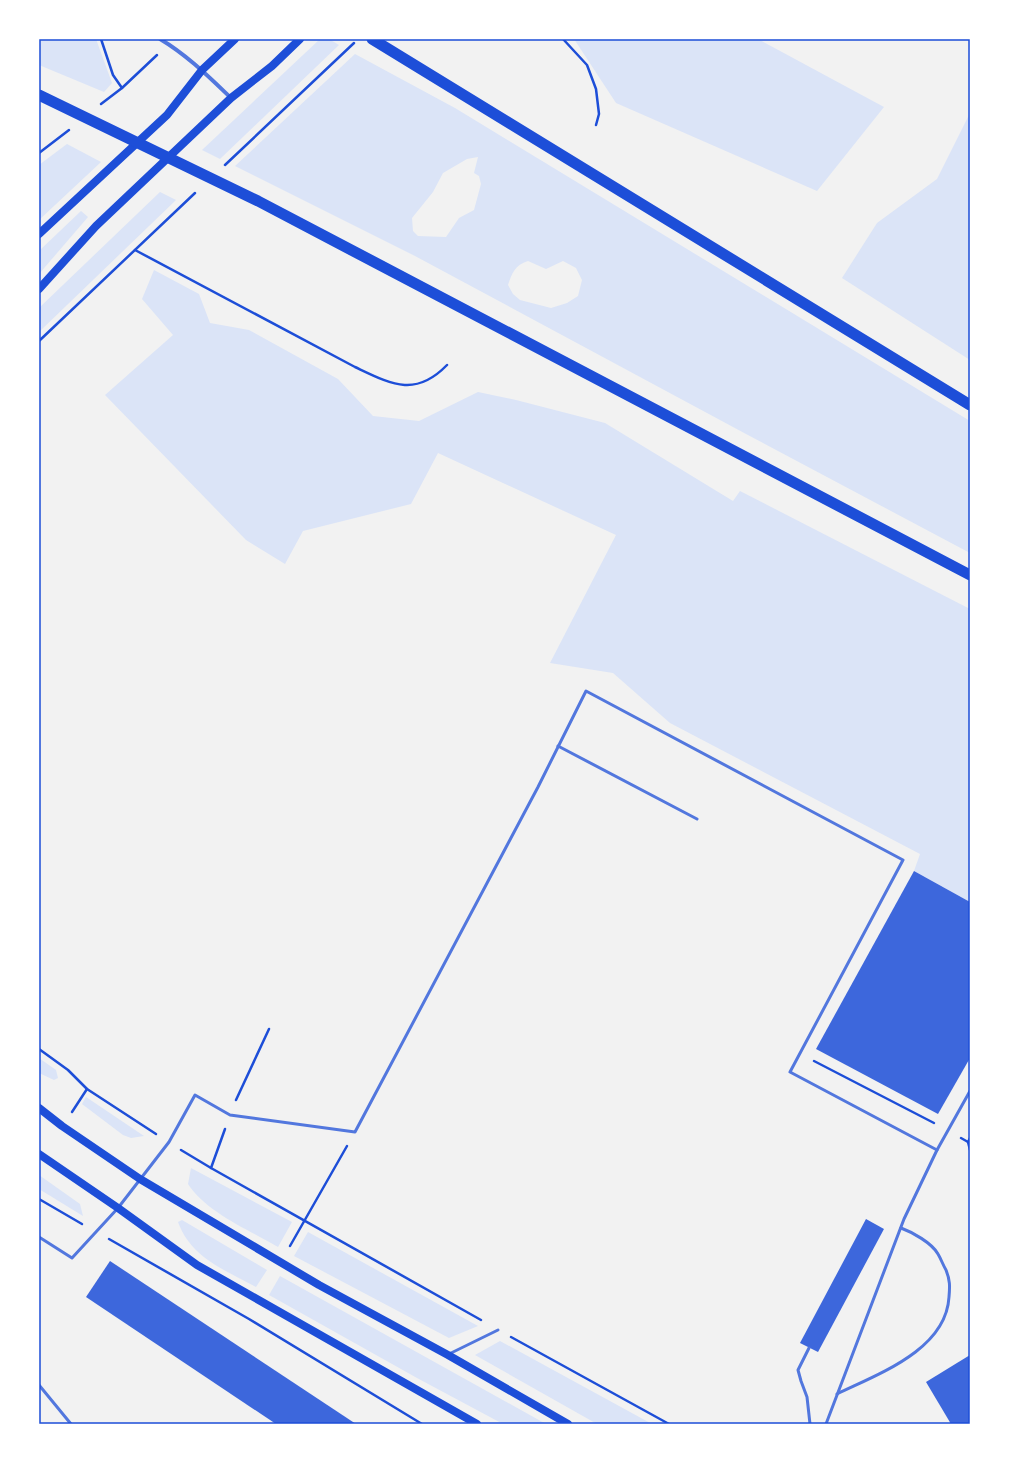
<svg xmlns="http://www.w3.org/2000/svg" width="1009" height="1463" font-family="'Varela Round',sans-serif">
	<rect width="100%" height="100%" fill="#f2f2f2"/>
	<g fill="#dbe4f7" fill-rule="evenodd">
		<path d="M 39,39 L 96,39 L 112,83 L 104,92 L 39,65 Z"/>
		<path d="M 320,39 L 329,39 L 339,45 L 220,159 L 202,150 Z"/>
		<path d="M 574,39 L 758,39 L 884,107 L 817,191 L 616,103 Z"/>
		<path d="M 355,54 L 455,108 L 970,421 L 970,553 L 746,434 L 415,256 L 235,166 ZM 478,157 L 474,173 L 479,176 L 481,184 L 474,210 L 459,218 L 446,237 L 418,236 L 413,231 L 412,218 L 433,192 L 443,173 L 467,159 ZM 528,261 L 546,269 L 563,261 L 576,268 L 582,280 L 578,296 L 567,303 L 551,308 L 520,300 L 513,294 L 508,285 C 512,273 515,265 528,261 Z"/>
		<path d="M 970,113 L 970,360 L 842,278 L 877,223 L 937,179 Z"/>
		<path d="M 67,144 L 101,162 L 39,220 L 39,165 Z"/>
		<path d="M 160,192 L 176,200 L 39,332 L 39,308 Z"/>
		<path d="M 81,211 L 88,217 L 39,274 L 39,251 Z"/>
		<path d="M 154,270 L 199,294 L 210,323 L 249,330 L 338,379 L 373,416 L 419,421 L 478,392 L 516,400 L 605,423 L 733,501 L 740,491 L 970,609 L 970,902 L 914,871 L 920,854 L 670,723 L 613,673 L 550,663 L 616,535 L 438,453 L 411,504 L 303,531 L 285,564 L 246,540 L 105,395 L 173,335 L 142,299 Z"/>
		<path d="M 39,1058 L 56,1070 L 58,1078 L 54,1080 L 39,1073 Z"/>
		<path d="M 86,1097 L 144,1136 L 131,1138 L 123,1135 L 82,1104 Z"/>
		<path d="M 191,1168 L 292,1222 L 278,1247 C 249,1230 206,1212 188,1184 Z"/>
		<path d="M 39,1175 L 80,1204 L 83,1216 L 39,1189 Z"/>
		<path d="M 182,1220 L 267,1270 L 256,1287 C 225,1270 191,1258 178,1222 Z"/>
		<path d="M 308,1232 L 478,1326 L 449,1338 L 294,1256 Z"/>
		<path d="M 280,1276 L 546,1424 L 503,1424 L 417,1378 L 269,1295 Z"/>
		<path d="M 500,1341 L 652,1424 L 597,1424 L 475,1355 Z"/>
	</g>
	<g fill="#3d67dc">
		<path d="M 914,871 L 970,902 L 970,1058 L 938,1114 L 816,1049 Z"/>
		<path d="M 866,1219 L 884,1229 L 818,1352 L 800,1343 Z"/>
		<path d="M 110,1261 L 356,1424 L 276,1424 L 86,1297 Z"/>
		<path d="M 970,1355 L 970,1424 L 951,1424 L 926,1382 Z"/>
	</g>
	<g fill="none" stroke-linecap="round" stroke-linejoin="round">
		<g stroke="#1d4ed8" stroke-width="2.5">
			<path d="M 101,39 L 113,75 L 122,88"/>
			<path d="M 563,39 L 587,65 L 596,89 L 599,114 L 596,125"/>
			<path d="M 101,104 L 122,88 L 157,55"/>
			<path d="M 39,153 L 69,130"/>
			<path d="M 225,165 L 354,43"/>
			<path d="M 135,250 L 355,367 C 391,384 415,398 447,365"/>
			<path d="M 39,341 L 195,193"/>
			<path d="M 39,1049 L 68,1070 L 87,1089 L 156,1134"/>
			<path d="M 814,1061 L 934,1123"/>
			<path d="M 236,1100 L 269,1029"/>
			<path d="M 72,1112 L 87,1089"/>
			<path d="M 961,1138 L 968,1142 L 970,1150"/>
			<path d="M 968,1142 L 970,1138"/>
			<path d="M 181,1150 L 211,1168 L 481,1320"/>
			<path d="M 211,1168 L 225,1129"/>
			<path d="M 39,1199 L 82,1224"/>
			<path d="M 109,1239 L 249,1319 L 422,1424"/>
			<path d="M 290,1246 L 347,1146"/>
			<path d="M 511,1337 L 669,1424"/>
		</g>
		<g stroke="#5277de" stroke-width="3">
			<path d="M 558,746 L 697,819"/>
			<path d="M 39,1237 L 72,1258 L 118,1208 L 169,1142 L 195,1095 L 230,1115 L 355,1132 L 538,787 L 586,691 L 903,860 L 790,1072 L 937,1150"/>
			<path d="M 809,1348 L 798,1370 L 801,1381 L 807,1397 L 810,1424"/>
			<path d="M 449,1354 L 498,1330"/>
			<path d="M 39,1385 L 71,1424"/>
			<path d="M 837,1394 C 878,1374 946,1350 949,1297 C 950,1286 950,1280 946,1270 C 943,1265 941,1259 938,1254 C 932,1243 912,1232 901,1228"/>
			<path d="M 826,1424 L 904,1219 L 937,1150 L 970,1091"/>
		</g>
		<path stroke="#5277de" stroke-width="4" d="M 160,39 C 187,55 209,77 231,98"/>
		<g stroke="#1d4ed8" stroke-width="8">
			<path d="M 39,234 L 167,115 L 202,70 L 235,39"/>
			<path d="M 39,289 L 96,226 L 231,98 L 272,66 L 300,39"/>
			<path d="M 39,1108 L 62,1126 L 140,1179 L 319,1285 L 448,1355 L 568,1424"/>
			<path d="M 39,1154 L 118,1208 L 197,1265 L 477,1424"/>
		</g>
		<g stroke="#1d4ed8" stroke-width="11">
			<path d="M 372,39 L 970,405"/>
			<path d="M 39,95 L 258,201 L 970,575"/>
		</g>
	</g>
	<rect width="1009" height="1463" fill="none" stroke="#ffffff" stroke-width="80"/>
	<rect x="40" y="40" width="929" height="1383" fill="none" stroke="#1d4ed8" stroke-width="1.5"/>
</svg>
